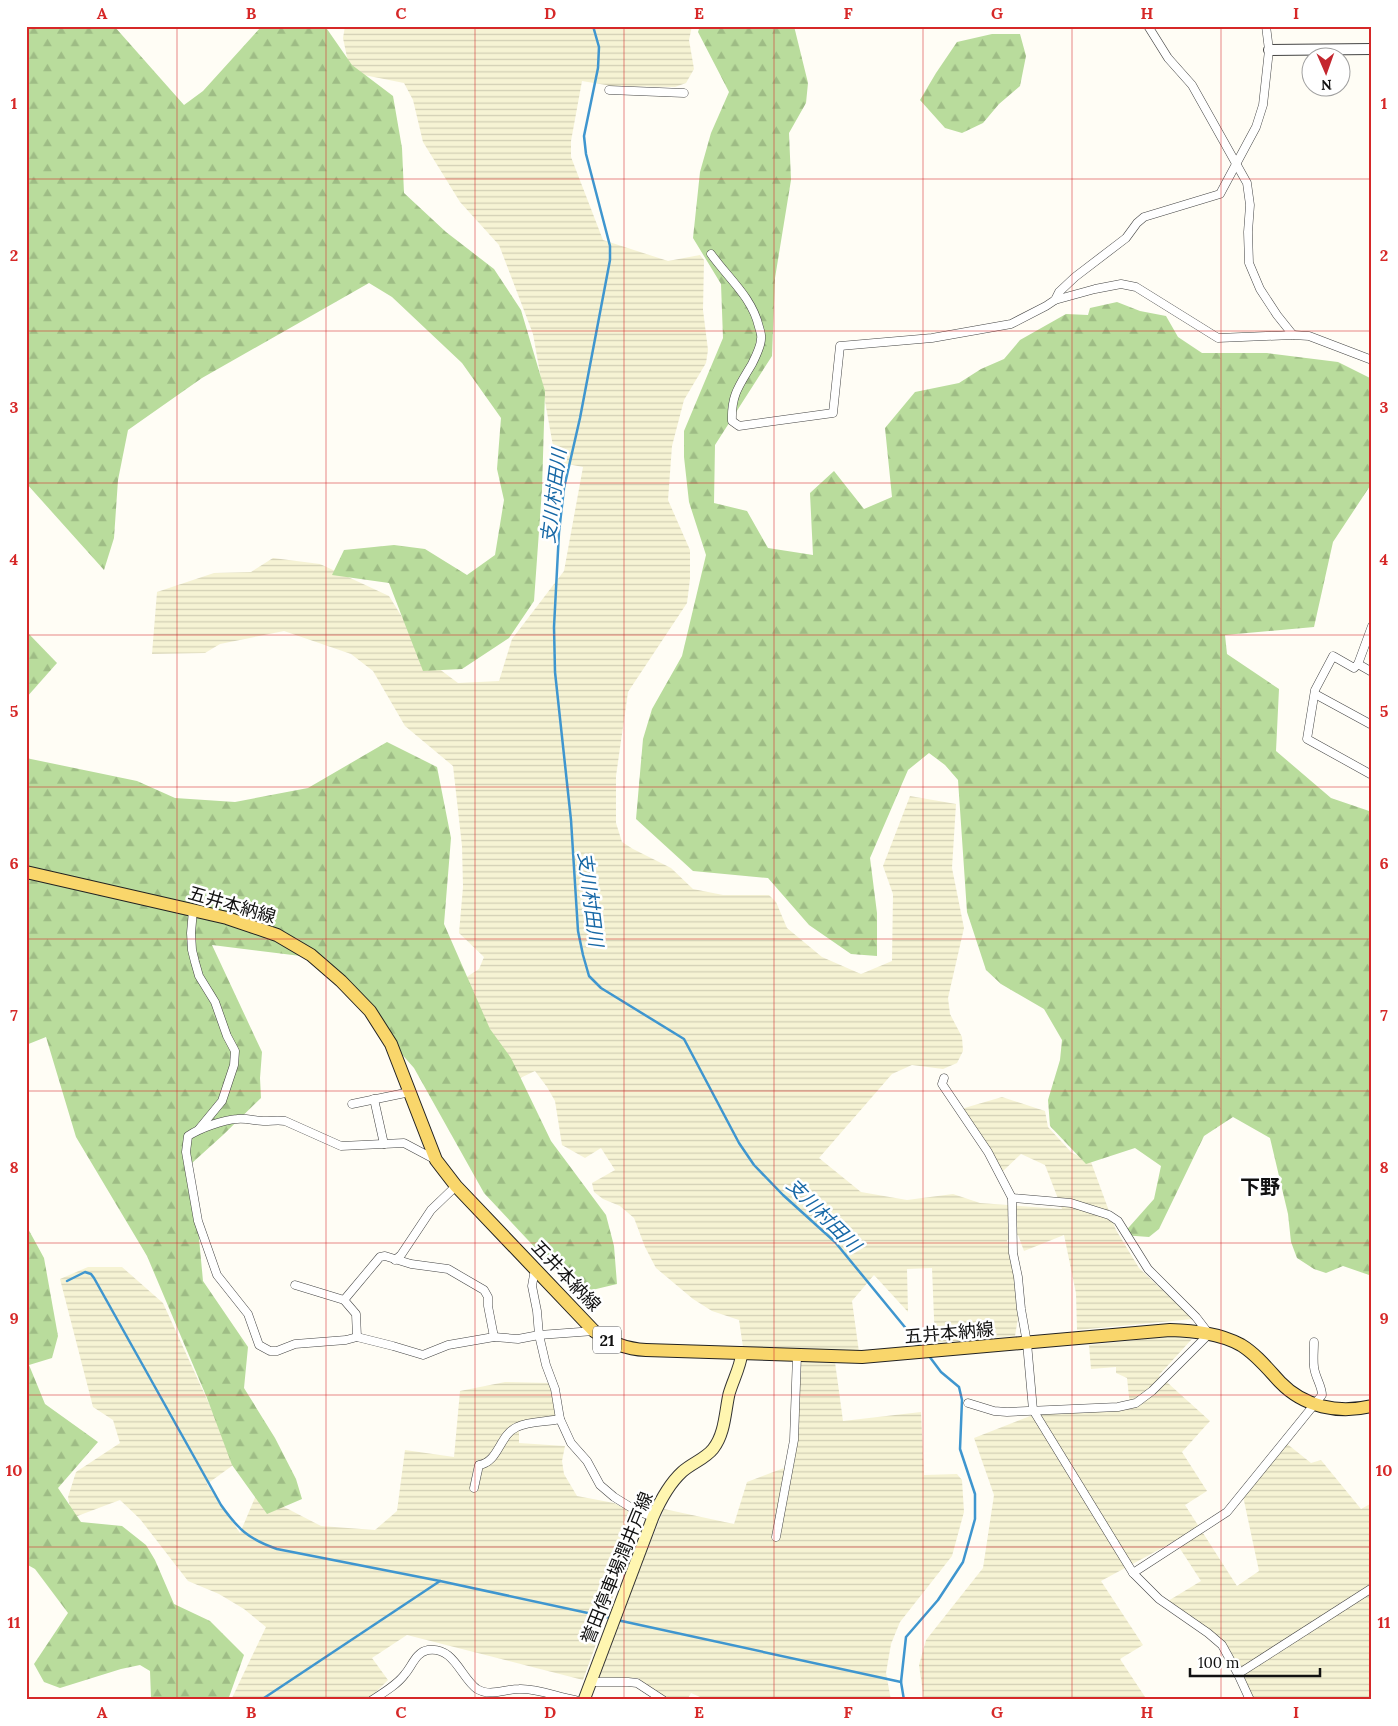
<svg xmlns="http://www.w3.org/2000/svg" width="1398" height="1726" font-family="Lora,'Noto Sans JP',serif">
	<defs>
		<pattern id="farmland-rules" width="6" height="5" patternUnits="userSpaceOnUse" patternTransform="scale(1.25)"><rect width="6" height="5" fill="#f6f3d4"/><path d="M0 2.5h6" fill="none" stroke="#d2cfb5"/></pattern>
		<pattern id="forest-firs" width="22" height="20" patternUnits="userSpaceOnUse" patternTransform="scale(1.25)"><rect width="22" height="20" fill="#b9dc9c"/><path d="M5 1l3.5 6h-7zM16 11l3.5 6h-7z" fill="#9ebc85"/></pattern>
	</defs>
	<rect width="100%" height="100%" fill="#fffdf5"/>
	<g fill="url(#farmland-rules)">
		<path d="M 345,26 L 692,26 L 689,40 L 694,69 L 686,83 L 675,87 L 612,86 L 582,81 L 571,141 L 571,157 L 603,240 L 668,261 L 700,255 L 704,260 L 703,310 L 708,350 L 706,363 L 684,400 L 672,446 L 668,500 L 690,550 L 690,579 L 687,603 L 628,692 L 616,776 L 616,823 L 622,842 L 633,849 L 671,868 L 693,889 L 723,895 L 769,895 L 776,902 L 787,928 L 822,957 L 861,974 L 892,961 L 893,894 L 883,866 L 910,796 L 956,804 L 952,868 L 964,928 L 948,998 L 950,1014 L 962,1037 L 963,1051 L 957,1063 L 943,1069 L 912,1065 L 892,1074 L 819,1158 L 861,1192 L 907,1200 L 953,1194 L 980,1203 L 1062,1209 L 1045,1165 L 1021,1154 L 1002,1172 L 961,1109 L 1002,1097 L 1045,1111 L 1048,1127 L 1072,1153 L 1091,1162 L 1116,1230 L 1139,1268 L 1193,1319 L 1077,1330 L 1076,1293 L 1064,1235 L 1024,1251 L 1018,1235 L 1007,1240 L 1016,1283 L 1019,1312 L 1015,1336 L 935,1343 L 932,1268 L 907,1269 L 908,1312 L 874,1275 L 852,1301 L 859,1352 L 743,1347 L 739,1320 L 712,1311 L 693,1299 L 656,1268 L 645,1247 L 634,1218 L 620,1206 L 603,1199 L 594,1192 L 592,1183 L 615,1170 L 601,1148 L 585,1158 L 562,1145 L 555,1101 L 547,1087 L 535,1071 L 516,1080 L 462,980 L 479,969 L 484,957 L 459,933 L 463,887 L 462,846 L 453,766 L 405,726 L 373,671 L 351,654 L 284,631 L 220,644 L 205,653 L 152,654 L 157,592 L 214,573 L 251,572 L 273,558 L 320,564 L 389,596 L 430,662 L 458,683 L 499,681 L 512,639 L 564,571 L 583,467 L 552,461 L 553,446 L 533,334 L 499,245 L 460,202 L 423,142 L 413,100 L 404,83 L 359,74 L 348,62 L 343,38 Z"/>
		<path d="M 88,1267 L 122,1267 L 163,1303 L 236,1463 L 207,1484 L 240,1533 L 257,1493 L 321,1526 L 375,1530 L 397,1511 L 405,1450 L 454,1457 L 460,1391 L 505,1382 L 550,1383 L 557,1418 L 519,1423 L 519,1443 L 565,1446 L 562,1461 L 564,1474 L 577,1496 L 614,1503 L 642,1517 L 583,1680 L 407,1635 L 372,1658 L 388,1680 L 368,1700 L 231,1700 L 266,1627 L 244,1609 L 219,1594 L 188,1581 L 140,1519 L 120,1500 L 72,1518 L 68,1497 L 76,1472 L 120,1443 L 113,1420 L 93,1407 L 60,1279 Z"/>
		<path d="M 1175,1336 L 1192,1339 L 1159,1375 L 1210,1421 L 1182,1452 L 1207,1491 L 1185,1505 L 1237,1586 L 1259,1571 L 1243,1496 L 1286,1443 L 1311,1463 L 1321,1460 L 1361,1509 L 1372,1503 L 1372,1700 L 1251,1700 L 1223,1645 L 1168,1601 L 1201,1581 L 1175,1541 L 1101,1581 L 1143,1645 L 1120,1659 L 1147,1700 L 924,1700 L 919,1665 L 926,1640 L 983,1568 L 994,1495 L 974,1438 L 1038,1413 L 1130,1406 L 1127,1378 L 1116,1373 L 1116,1367 L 1091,1369 L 1089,1345 Z"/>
		<path d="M 797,1360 L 835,1362 L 843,1421 L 921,1412 L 924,1475 L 957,1474 L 962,1480 L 964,1512 L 952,1556 L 900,1622 L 891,1644 L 886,1673 L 891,1700 L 707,1700 L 691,1693 L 687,1700 L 667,1700 L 638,1678 L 596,1677 L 664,1509 L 734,1524 L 747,1482 L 792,1465 Z"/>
	</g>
	<g fill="url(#forest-firs)">
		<path d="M 26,26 L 114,26 L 184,105 L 203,91 L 260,28 L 327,29 L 352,65 L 393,96 L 402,148 L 404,193 L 446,232 L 494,269 L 521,310 L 545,391 L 542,489 L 534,601 L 509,638 L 462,669 L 423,671 L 389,583 L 332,575 L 344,550 L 394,545 L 425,549 L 467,575 L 495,555 L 504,500 L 497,469 L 501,418 L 462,363 L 392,297 L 369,283 L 202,378 L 128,430 L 118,480 L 114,538 L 104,570 L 26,483 Z"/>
		<path d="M 700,26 L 794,26 L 808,83 L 806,103 L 789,133 L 791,180 L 775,278 L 772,356 L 715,445 L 714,503 L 747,511 L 768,548 L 813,555 L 810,493 L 834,471 L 864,509 L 892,497 L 885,428 L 915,392 L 959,383 L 981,369 L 1004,359 L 1020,340 L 1066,314 L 1088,315 L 1090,308 L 1117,302 L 1140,311 L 1166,316 L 1178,337 L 1202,353 L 1267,353 L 1338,362 L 1372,379 L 1372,483 L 1333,542 L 1314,627 L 1225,635 L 1227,654 L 1279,689 L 1276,751 L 1331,798 L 1372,812 L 1372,1276 L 1343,1266 L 1326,1273 L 1314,1269 L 1297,1258 L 1291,1242 L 1288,1214 L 1270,1138 L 1233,1117 L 1204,1136 L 1159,1229 L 1149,1237 L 1122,1235 L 1154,1199 L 1161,1166 L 1135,1148 L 1086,1164 L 1050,1126 L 1048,1100 L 1060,1060 L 1062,1040 L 1044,1009 L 1001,984 L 986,970 L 967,912 L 958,780 L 945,765 L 929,753 L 908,770 L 870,858 L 877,913 L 877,956 L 851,954 L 809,925 L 768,878 L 693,871 L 636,819 L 643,739 L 652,709 L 682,656 L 706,555 L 689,502 L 684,457 L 684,431 L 723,338 L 721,284 L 693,238 L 700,172 L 711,133 L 729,92 L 698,32 Z"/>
		<path d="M 992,34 L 1020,34 L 1026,56 L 1020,86 L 999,104 L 983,123 L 962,133 L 945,128 L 920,100 L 936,73 L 957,42 Z"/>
		<path d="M 26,631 L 57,663 L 26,698 Z"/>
		<path d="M 387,742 L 437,767 L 451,838 L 444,924 L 490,1029 L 511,1058 L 551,1141 L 606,1215 L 614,1246 L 617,1284 L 592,1290 L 572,1287 L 484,1193 L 414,1068 L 317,958 L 212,945 L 262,1052 L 260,1078 L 261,1098 L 223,1135 L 192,1163 L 203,1281 L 248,1347 L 244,1388 L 275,1438 L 296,1479 L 302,1499 L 267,1514 L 232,1465 L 207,1398 L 147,1256 L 76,1137 L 46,1037 L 26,1045 L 26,758 L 137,781 L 175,798 L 235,802 L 308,788 Z"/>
		<path d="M 26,1225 L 44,1258 L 58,1336 L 52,1358 L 29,1365 L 45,1404 L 98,1442 L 58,1488 L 81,1522 L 122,1526 L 146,1545 L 155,1560 L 174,1604 L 210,1621 L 244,1655 L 228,1700 L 137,1700 L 151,1697 L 150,1671 L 140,1665 L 121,1669 L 60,1688 L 44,1682 L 34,1664 L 68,1613 L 35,1569 L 26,1564 Z"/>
	</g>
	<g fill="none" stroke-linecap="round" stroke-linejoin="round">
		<g stroke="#3f96cf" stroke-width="2.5">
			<path d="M 593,26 L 599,47 L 598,68 L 584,136 L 586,154 L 610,246 L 610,260 L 580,418 L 564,488 L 559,532 L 554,627 L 555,672 L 571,820 L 578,931 L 583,955 L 589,976 L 601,988 L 684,1039 L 739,1143 L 754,1165 L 783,1195 L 835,1242 L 922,1348"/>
			<path d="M 67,1281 L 85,1272 L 91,1274 L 94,1278 L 221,1505 C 238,1529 248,1539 277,1549 L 440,1581"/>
			<path d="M 617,1620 L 901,1682"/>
			<path d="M 261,1700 L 440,1581 L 611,1618"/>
			<path d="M 904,1700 L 901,1682 L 906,1637 L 938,1600 L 963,1562 L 975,1519 L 975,1494 L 960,1449 L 962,1400 L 959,1387 L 941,1372 L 929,1356"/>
		</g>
		<g stroke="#444" stroke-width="9">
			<g id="minor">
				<path d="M 1148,26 L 1168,58 L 1192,85 L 1247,183 L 1250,205 L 1248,232 L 1249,263 L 1260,289 L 1277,315 L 1293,335"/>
				<path d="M 609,90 L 684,93"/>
				<path d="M 711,254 C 728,278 752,297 759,327 C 760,331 762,335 761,339 C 761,346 755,358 752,364 C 739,386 731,395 732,421 L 739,426 L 833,413 L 840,346 L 932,338 L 1011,324 L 1046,306 L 1055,300 L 1059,292 L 1075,277 L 1126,238 L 1137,223 L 1144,217 L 1220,194 L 1256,127 L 1263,105 L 1269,50 L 1266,26"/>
				<path d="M 1055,300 L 1095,289 L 1121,284 L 1136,287 L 1218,338 L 1293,335 L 1309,336 L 1372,360"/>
				<path d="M 1358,664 L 1372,626"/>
				<path d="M 1372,672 L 1358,664 L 1354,668 L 1333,656 L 1315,690 L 1307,739 L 1372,775"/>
				<path d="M 1315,694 L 1372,725"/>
				<path d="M 193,910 L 191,933 L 192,950 L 195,962 L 199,976 L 215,1002 L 227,1036 L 235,1051 L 234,1065 L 222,1101 L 199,1129"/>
				<path d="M 944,1078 L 942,1084 L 988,1152 L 1012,1198 L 1013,1253 L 1018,1277 L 1021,1309 L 1027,1343 L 1033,1410 L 1133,1573 L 1159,1599 L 1208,1633 L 1222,1645 L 1238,1674 L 1250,1700"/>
				<path d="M 374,1099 L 384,1144"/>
				<path d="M 352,1104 L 410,1092"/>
				<path d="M 436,1160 L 404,1143 L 341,1146 L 285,1121 C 278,1120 272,1121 265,1121 C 256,1121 247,1118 237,1119 C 223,1120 200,1128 188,1136 L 186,1152 L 198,1221 L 217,1275 L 248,1314 L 259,1345 L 270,1351 L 277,1351 L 295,1344 L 346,1340 L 357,1337 L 393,1346 L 423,1355 L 448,1345 L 494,1337 L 518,1339 L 539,1335 L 594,1331"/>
				<path d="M 395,1260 L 401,1255 L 431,1210 L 456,1186"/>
				<path d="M 535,1269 L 532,1286 L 537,1311 L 539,1335 L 546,1365 L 555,1389 L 560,1419 L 571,1443 L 587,1461 L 600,1485 L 614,1497 L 635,1510 L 653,1517"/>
				<path d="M 295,1285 L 344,1300 L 356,1314 L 357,1337"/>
				<path d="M 344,1300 L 380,1257 L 385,1256 L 411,1264 L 448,1269 L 484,1290 L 488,1297 L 488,1306 L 494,1337"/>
				<path d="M 968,1403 L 994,1411 L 1007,1412 L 1118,1407 L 1136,1403 L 1152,1391 L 1209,1334 L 1196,1317 L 1148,1269 L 1118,1221 L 1109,1215 L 1071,1203 L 1012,1198"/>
				<path d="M 474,1488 L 479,1465 C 499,1462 499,1435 517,1427 C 529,1421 547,1422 560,1419"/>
				<path d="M 776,1537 L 794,1440 L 797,1355"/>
				<path d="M 1133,1573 L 1227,1512 L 1322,1395 C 1322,1386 1315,1377 1314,1367 C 1313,1359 1314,1351 1314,1342"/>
				<path d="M 1238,1674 L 1372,1588"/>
				<path d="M 591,1682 L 628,1682 L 637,1683 L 663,1700"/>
				<path d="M 372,1700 C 383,1693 397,1685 405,1674 C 412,1666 416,1652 428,1650 C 454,1646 461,1678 477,1689 C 490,1697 505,1689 519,1689 C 537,1688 557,1697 575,1700"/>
			</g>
		</g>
		<g stroke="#444" stroke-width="12">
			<path id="tertiary" d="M 1269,50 L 1372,49"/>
		</g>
		<g stroke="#333" stroke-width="13">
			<path id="secondary" d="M 584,1700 L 653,1517 C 660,1501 669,1484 682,1472 C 692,1463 705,1459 713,1449 C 725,1434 725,1412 729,1394 C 733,1380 740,1368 742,1353"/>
		</g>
		<g stroke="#222" stroke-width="14">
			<path id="primary" d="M 26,872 L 227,918 L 277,935 L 311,955 L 341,981 L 370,1011 L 391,1044 L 436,1160 L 456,1186 L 594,1331 C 611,1343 626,1349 646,1350 L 862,1357 L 1170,1330 C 1194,1331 1219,1333 1241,1345 C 1256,1354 1268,1369 1280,1382 C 1304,1407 1338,1414 1372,1406"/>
		</g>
		<use href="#minor" stroke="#fff" stroke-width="8"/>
		<use href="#tertiary" stroke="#fff" stroke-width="10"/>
		<use href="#secondary" stroke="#fff6b0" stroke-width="11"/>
		<use href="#primary" stroke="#f9d66b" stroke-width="12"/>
	</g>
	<path fill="none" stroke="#d62828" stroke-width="1" stroke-opacity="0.55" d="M 177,26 L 177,1700M 326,26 L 326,1700M 475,26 L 475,1700M 624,26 L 624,1700M 774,26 L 774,1700M 923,26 L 923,1700M 1072,26 L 1072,1700M 1221,26 L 1221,1700M 26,179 L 1372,179M 26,331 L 1372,331M 26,483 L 1372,483M 26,635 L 1372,635M 26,787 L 1372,787M 26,939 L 1372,939M 26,1091 L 1372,1091M 26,1243 L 1372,1243M 26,1395 L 1372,1395M 26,1547 L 1372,1547"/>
	<g text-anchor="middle" stroke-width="5" stroke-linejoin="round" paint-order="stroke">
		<rect fill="#fff" stroke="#585858" stroke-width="1" x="593" y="1326.5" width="28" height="27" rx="4"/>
		<g font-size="16" font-weight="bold" fill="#111">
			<text x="607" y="1346">21</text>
		</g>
		<g font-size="18" fill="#111" stroke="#fff">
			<text transform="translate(232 905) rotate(16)" y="6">五井本納線</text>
			<text transform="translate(566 1276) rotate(46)" y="6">五井本納線</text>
			<text transform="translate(949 1333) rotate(-5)" y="6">五井本納線</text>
			<text transform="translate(617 1568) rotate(-68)" y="6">誉田停車場潤井戸線</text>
		</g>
		<g font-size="19" font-style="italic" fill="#1768a6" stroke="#fff">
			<text transform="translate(553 496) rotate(-83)" y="7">支川村田川</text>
			<text transform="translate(591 899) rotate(83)" y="7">支川村田川</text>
			<text transform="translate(824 1215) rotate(45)" y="7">支川村田川</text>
		</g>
		<g font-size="20" font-weight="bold" fill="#111" stroke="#fff">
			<text x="1260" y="1194">下野</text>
		</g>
	</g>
	<rect width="1398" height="1726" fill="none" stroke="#ffffff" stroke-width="55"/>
	<g transform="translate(1326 72) rotate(178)"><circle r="24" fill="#ffffff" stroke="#a0a0a0"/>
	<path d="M0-4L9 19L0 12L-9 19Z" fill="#c4262e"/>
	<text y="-8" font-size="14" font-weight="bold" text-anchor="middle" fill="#111111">N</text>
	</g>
	<path d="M1190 1668v8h130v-8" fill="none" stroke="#111111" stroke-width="2.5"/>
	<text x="1198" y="1668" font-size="15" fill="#111111" stroke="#ffffff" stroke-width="4" paint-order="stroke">100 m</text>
	<rect x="28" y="28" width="1342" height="1670" fill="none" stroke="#d62828" stroke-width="2"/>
	<g font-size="16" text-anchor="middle" font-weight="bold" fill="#d62828">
		<text x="102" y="19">A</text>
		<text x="251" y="19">B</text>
		<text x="401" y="19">C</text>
		<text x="550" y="19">D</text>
		<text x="699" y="19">E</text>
		<text x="848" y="19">F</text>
		<text x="997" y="19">G</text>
		<text x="1147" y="19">H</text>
		<text x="1296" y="19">I</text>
		<text x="14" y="109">1</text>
		<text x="1384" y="109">1</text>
		<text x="14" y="261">2</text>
		<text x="1384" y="261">2</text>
		<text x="14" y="413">3</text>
		<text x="1384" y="413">3</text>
		<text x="14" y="565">4</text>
		<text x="1384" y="565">4</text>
		<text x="14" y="717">5</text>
		<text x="1384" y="717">5</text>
		<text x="14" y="869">6</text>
		<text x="1384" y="869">6</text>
		<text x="14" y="1021">7</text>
		<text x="1384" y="1021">7</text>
		<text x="14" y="1173">8</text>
		<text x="1384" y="1173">8</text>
		<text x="14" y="1324">9</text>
		<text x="1384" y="1324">9</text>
		<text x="14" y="1476">10</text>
		<text x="1384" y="1476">10</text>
		<text x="14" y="1628">11</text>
		<text x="1384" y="1628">11</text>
		<text x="102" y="1718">A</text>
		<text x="251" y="1718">B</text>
		<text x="401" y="1718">C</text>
		<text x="550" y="1718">D</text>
		<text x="699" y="1718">E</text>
		<text x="848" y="1718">F</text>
		<text x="997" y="1718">G</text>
		<text x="1147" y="1718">H</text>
		<text x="1296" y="1718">I</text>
	</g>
</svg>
